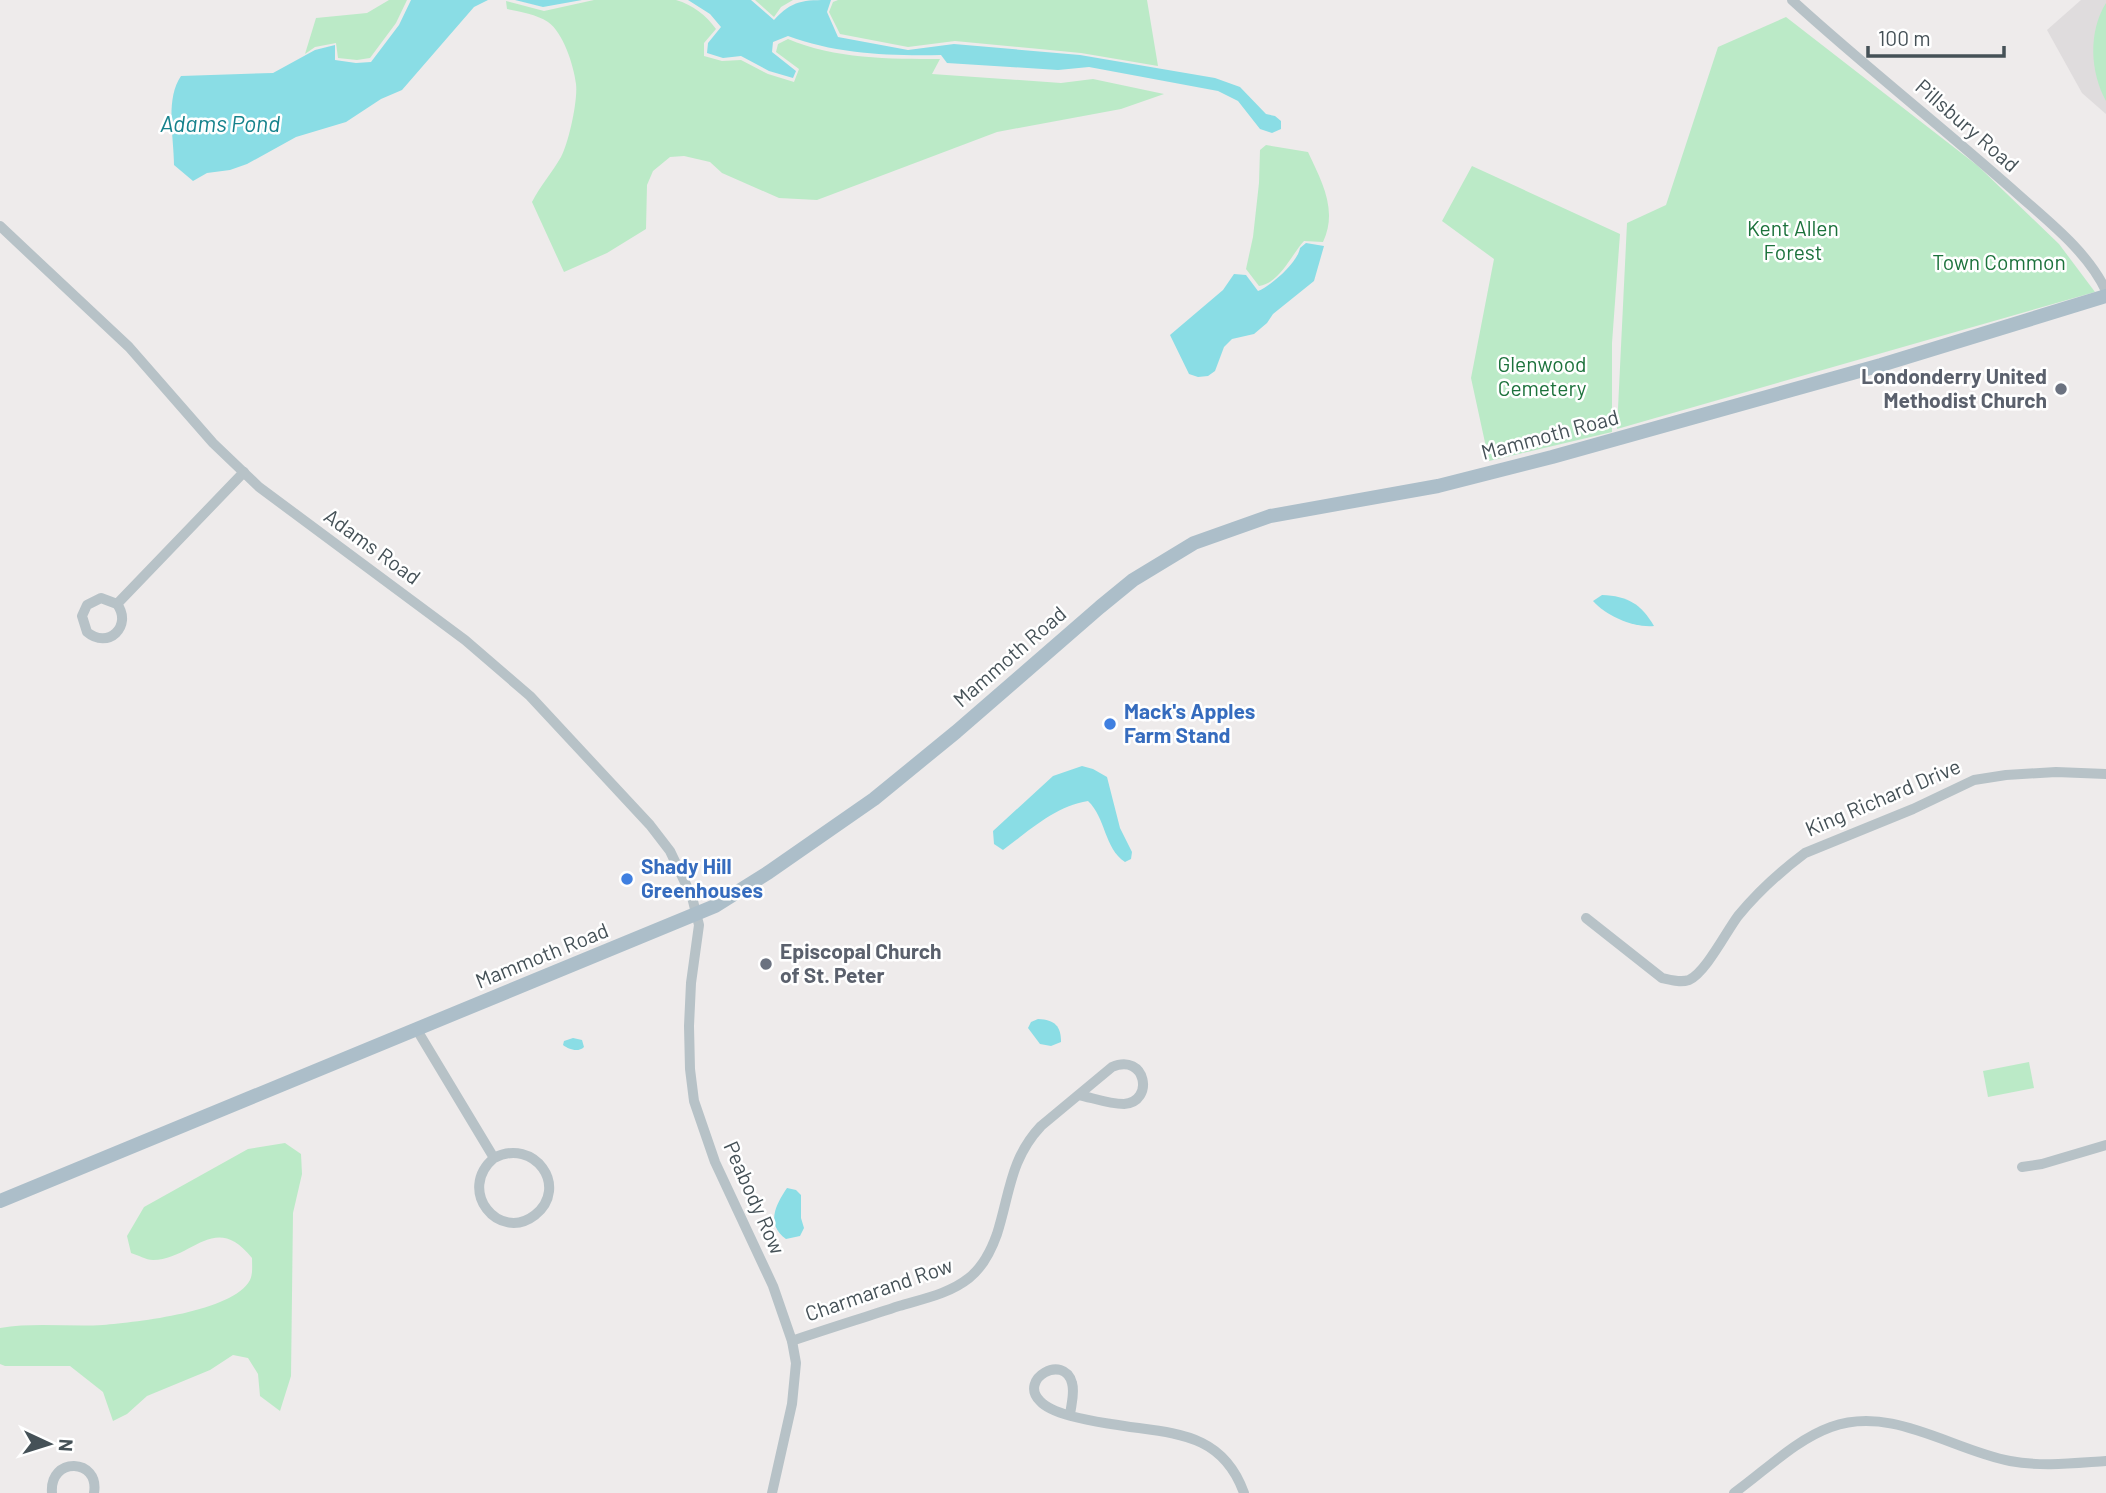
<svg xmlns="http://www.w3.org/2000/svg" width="2106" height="1493" font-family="Barlow,sans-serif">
	<rect width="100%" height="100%" fill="#eeebeb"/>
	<path fill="#dfdcdd" d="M 2081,0 L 2106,0 L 2106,114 L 2082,93 L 2047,30 Z"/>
	<g fill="#bbeac7">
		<path d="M 389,0 L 407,0 L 396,23 L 370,58 L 357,60 L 338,58 L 336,43 L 315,47 L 305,54 L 316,18 L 367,13 Z"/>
		<path d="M 594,0 L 676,0 C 693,5 706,15 716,29 L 704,43 L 704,56 L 722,61 L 741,60 L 768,74 L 794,82 L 799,69 L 776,52 L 778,44 L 788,39 C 834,59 890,59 940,59 L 932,74 L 1061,83 L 1093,79 L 1164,94 L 1121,109 L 997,132 L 817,200 L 779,198 L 722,173 L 710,162 L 684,156 L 670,157 L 653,171 L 647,185 L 646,229 L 607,253 L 564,272 L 532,202 C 540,186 552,173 561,157 C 569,142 578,100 576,84 C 574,66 563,32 548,22 C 536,14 520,12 507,9 L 506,1 L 544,11 Z"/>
		<path d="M 755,0 L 793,0 L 781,7 L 774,17 Z"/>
		<path d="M 838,0 L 1147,0 L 1158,66 L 1081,53 L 955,41 L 908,47 L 840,34 L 829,12 L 833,2 Z"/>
		<path d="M 2106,3 L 2106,101 C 2090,72 2088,32 2106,3 Z"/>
		<path d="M 1786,17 L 1978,166 L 2059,244 L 2095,292 L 1617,429 L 1627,223 L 1666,205 L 1718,47 Z"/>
		<path d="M 1266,145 L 1308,152 C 1322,182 1338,210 1323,242 L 1304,241 C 1291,255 1280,283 1259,286 L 1246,269 L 1253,237 L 1259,183 L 1260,150 Z"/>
		<path d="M 1472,166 L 1620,234 L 1612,343 L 1612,432 L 1489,461 L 1471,378 L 1494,259 L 1442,221 Z"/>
		<path d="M 2029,1062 L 2034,1088 L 1988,1097 L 1983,1071 Z"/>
		<path d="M 285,1143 L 301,1154 L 302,1174 L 293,1213 L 291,1376 L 280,1411 L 260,1396 L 258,1374 L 248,1358 L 233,1355 L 210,1370 L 147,1396 L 127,1414 L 113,1421 L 103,1392 L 70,1366 L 5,1366 L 0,1364 L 0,1328 C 34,1322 69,1327 103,1325 C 137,1322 233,1312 250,1280 C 253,1274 252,1265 252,1258 C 215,1211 193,1259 153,1260 C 146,1260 138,1255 131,1253 L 127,1236 L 144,1207 L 248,1149 Z"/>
	</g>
	<g fill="#8adde5">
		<path d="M 411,0 L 488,0 L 474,7 L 402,90 L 381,99 L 346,122 L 296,137 L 247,164 L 230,170 L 207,173 L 193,181 L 174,165 C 174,138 165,99 181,76 L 273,73 L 315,50 L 335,45 L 335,60 L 356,63 L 371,62 L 399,25 Z"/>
		<path d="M 515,0 L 582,0 L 543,7 Z"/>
		<path d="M 688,0 L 751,0 L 774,20 C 792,0 804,0 831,0 L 827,12 L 838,37 L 908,50 L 954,44 L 1080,55 L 1215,78 L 1240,87 L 1266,114 L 1275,116 L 1281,121 L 1281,129 L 1272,133 L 1260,129 L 1238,101 L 1218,91 L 1089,67 L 1058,70 L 947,63 L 941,55 C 890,56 836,54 788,36 L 773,42 L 772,52 L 796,71 L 793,78 L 769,71 L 741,56 L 723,58 L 707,53 L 708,43 L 721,27 L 710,14 Z"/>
		<path d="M 1306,243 L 1324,246 L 1314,281 L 1273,314 L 1267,323 L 1254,334 L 1232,339 L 1224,347 L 1215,371 L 1208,376 L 1198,377 L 1189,374 L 1170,335 L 1223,290 L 1234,274 L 1246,275 L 1258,291 C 1271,286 1298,262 1300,248 Z"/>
		<path d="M 1602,595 C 1628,596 1641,604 1654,626 C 1634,628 1606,616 1593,601 Z"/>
		<path d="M 1082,766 L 1093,769 L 1107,777 L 1120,828 L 1132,852 L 1131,859 L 1125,862 C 1104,848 1106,818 1088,801 C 1055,806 1029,831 1003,850 L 994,844 L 993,831 L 1053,776 Z"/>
		<path d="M 1038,1019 C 1055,1020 1061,1026 1061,1042 L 1051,1046 L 1040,1044 L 1028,1028 L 1031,1022 Z"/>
		<path d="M 573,1038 L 582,1040 L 584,1047 C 578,1053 568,1049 563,1045 L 564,1041 Z"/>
		<path d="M 787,1188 L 796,1190 L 801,1195 L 801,1218 L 804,1228 L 800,1236 L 786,1239 C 766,1224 775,1206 787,1188 Z"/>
	</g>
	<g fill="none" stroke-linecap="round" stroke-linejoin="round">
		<g stroke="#b7c2c7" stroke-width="10">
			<path d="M 1792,0 C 1863,65 1940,125 2012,189 C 2045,219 2087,250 2106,291"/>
			<path d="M 0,226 L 129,347 L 213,443 L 259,487 L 465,640 L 530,696 L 650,825 L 670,851 L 692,897 L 699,925 L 691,983 L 689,1026 L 690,1069 L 694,1101 L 715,1162 L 773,1286 L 792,1341 L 796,1363 L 792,1404 L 772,1493"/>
			<path d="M 117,604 C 133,626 108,650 87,632 L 82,616 L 87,605 L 101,598 L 117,604 L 244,472"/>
			<path d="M 1586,918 L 1662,978 C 1671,980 1680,983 1689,980 C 1706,972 1726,932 1738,916 C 1757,893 1781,871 1805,853 L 1913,809 L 1974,780 L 2006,775 L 2056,772 L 2106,774"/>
			<path d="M 417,1030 L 494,1158 C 456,1190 499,1243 535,1215 C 570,1187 534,1137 494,1158"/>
			<path d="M 2022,1167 L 2042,1164 L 2106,1145"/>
			<path d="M 792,1341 C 827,1329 863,1318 899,1306 C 922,1299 949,1294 969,1278 C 983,1267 991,1251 997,1234 C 1010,1193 1010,1159 1041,1126 L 1112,1067 C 1146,1052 1155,1102 1124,1104 C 1109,1104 1093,1098 1079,1095"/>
			<path d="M 1070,1415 C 1071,1405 1075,1393 1072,1383 C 1064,1353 1018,1379 1040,1401 C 1052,1415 1093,1421 1111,1424 C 1169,1434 1221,1429 1244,1493"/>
			<path d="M 52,1493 C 49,1456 100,1458 94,1493"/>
			<path d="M 1734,1493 C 1765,1471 1795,1440 1831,1427 C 1892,1405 1952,1450 2010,1461 C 2042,1467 2075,1463 2106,1461"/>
		</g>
		<path stroke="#acbec9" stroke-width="14" d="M 0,1201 L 715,906 L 769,872 L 874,799 L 956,732 L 1100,607 L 1133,580 L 1194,543 L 1270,516 L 1438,486 L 1552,457 L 1881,365 L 2106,296"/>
	</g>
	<g fill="#6b7280" stroke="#fff" stroke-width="2.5">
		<circle cx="2061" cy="389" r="7"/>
		<circle cx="766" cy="964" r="7"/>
	</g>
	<g fill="#3f7fe0" stroke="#fff" stroke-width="2.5">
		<circle cx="1110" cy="724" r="7"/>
		<circle cx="627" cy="879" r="7"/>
	</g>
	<g text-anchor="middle" stroke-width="5" stroke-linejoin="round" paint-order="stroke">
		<g font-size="21" fill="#455157" stroke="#fff">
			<text transform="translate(1967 126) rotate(41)" y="7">Pillsbury Road</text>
			<text transform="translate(1550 435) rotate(-15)" y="7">Mammoth Road</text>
			<text transform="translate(372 547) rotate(36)" y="7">Adams Road</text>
			<text transform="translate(1010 657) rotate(-41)" y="7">Mammoth Road</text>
			<text transform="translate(1883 798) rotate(-23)" y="7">King Richard Drive</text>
			<text transform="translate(542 956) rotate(-22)" y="7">Mammoth Road</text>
			<text transform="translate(754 1198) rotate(66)" y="7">Peabody Row</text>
			<text transform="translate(879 1290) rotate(-19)" y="7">Charmarand Row</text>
		</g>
		<g font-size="21" fill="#1c723c" stroke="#fff">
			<text x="1793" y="236">Kent Allen<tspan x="1793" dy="24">Forest</tspan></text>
			<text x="1999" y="270">Town Common</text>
			<text x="1542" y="372">Glenwood<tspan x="1542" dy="24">Cemetery</tspan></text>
		</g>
		<g font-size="21" font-weight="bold" fill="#5b616d" stroke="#fff" text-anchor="end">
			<text x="2047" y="384">Londonderry United<tspan x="2047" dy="24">Methodist Church</tspan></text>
			<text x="780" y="959" text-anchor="start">Episcopal Church<tspan x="780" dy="24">of St. Peter</tspan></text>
		</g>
		<g font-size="21" font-weight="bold" fill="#366cbe" stroke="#fff" text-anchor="start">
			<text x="1124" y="719">Mack's Apples<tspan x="1124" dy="24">Farm Stand</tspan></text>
			<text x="641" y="874">Shady Hill<tspan x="641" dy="24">Greenhouses</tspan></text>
		</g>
		<g font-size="23" font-style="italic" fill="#15828c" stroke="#fff">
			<text x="220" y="132">Adams Pond</text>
		</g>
	</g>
	<g transform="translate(49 1444) rotate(94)" stroke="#ffffff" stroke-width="5" paint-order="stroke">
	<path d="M0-5L12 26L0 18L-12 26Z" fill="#455157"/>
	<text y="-10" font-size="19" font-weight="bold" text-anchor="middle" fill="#455157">N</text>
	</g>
	<path d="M1868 46v10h136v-10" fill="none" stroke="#455157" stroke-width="3.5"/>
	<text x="1878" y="46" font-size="21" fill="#455157" stroke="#ffffff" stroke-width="5" paint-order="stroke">100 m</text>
</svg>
